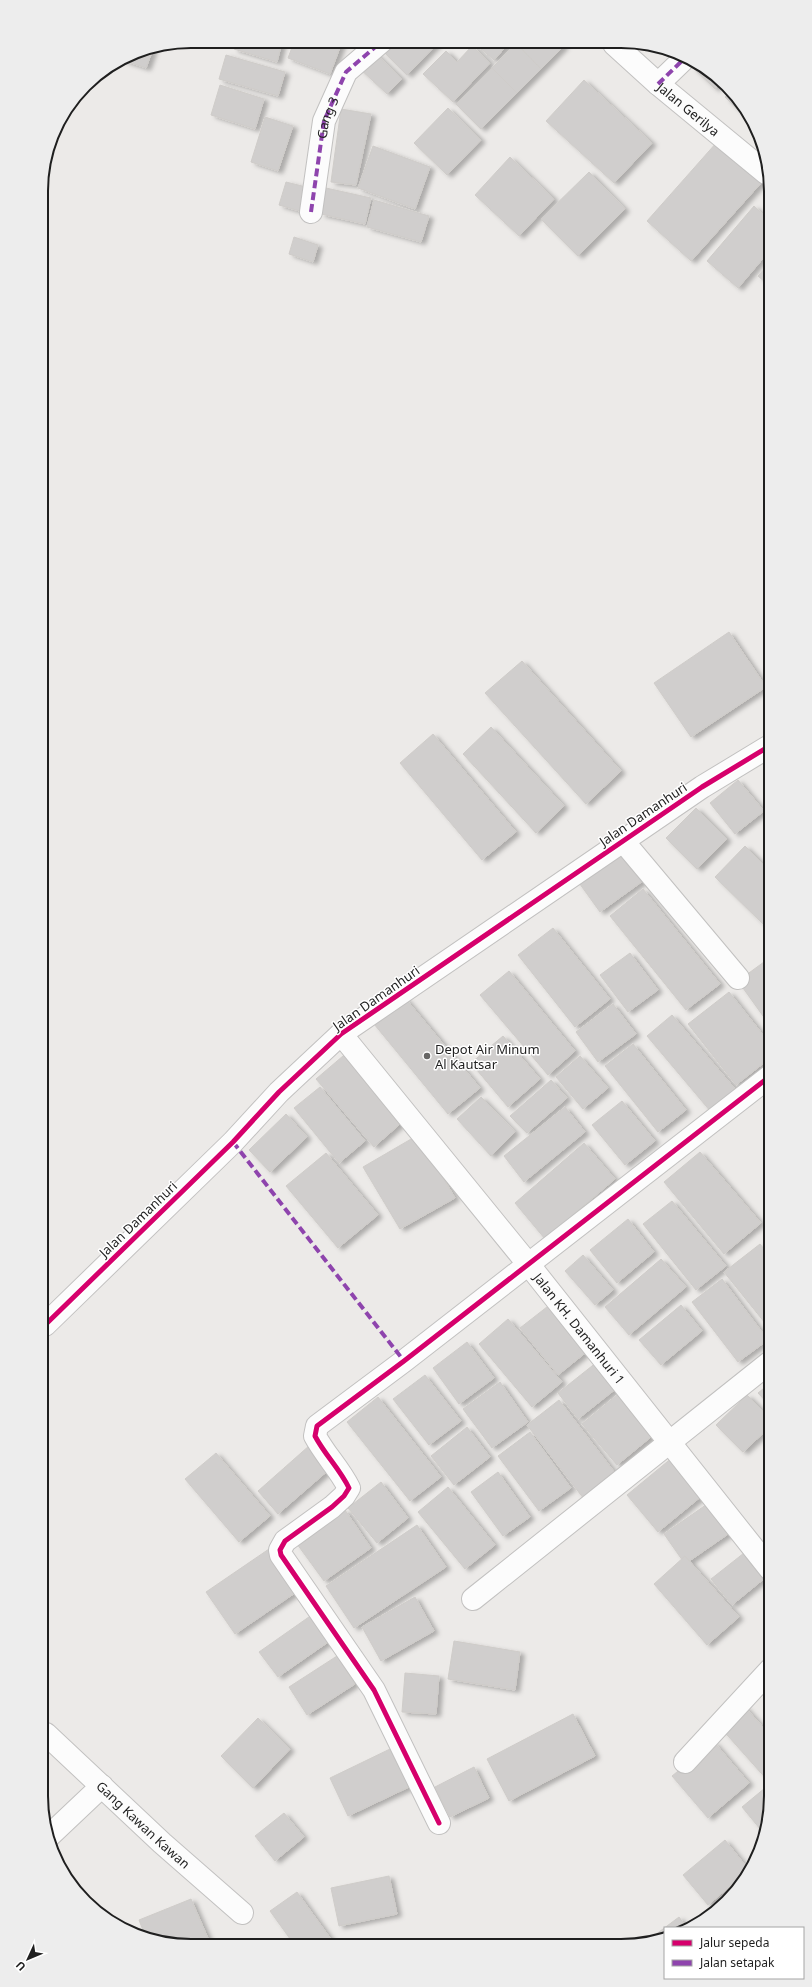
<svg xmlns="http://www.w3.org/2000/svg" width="812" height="1987" font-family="'Noto Sans',sans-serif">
	<defs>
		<filter id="shadow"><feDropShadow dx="4.5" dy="2.5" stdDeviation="2" flood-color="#0004"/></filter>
	</defs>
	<rect width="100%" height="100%" fill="#eceae8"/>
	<g fill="#d0cecd" stroke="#cfccc9" filter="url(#shadow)">
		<path d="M 237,41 L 282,42 L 277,62 L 234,49 Z"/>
		<path d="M 294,42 L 342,42 L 330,74 L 288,58 Z"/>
		<path d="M 390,42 L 435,43 L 437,44 L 407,75 L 382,50 Z"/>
		<path d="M 474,43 L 509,43 L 494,60 Z"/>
		<path d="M 516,43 L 541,69 L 517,93 L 492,68 Z"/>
		<path d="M 516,43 L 562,43 L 564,46 L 541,69 Z"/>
		<path d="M 472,46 L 490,63 L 453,102 L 423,74 L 446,51 L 457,62 Z"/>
		<path d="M 153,49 L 146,68 L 122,60 L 134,52 Z"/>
		<path d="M 374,52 L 402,79 L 387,94 L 359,68 Z"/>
		<path d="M 226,55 L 285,72 L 278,96 L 219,79 Z"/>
		<path d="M 697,63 L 722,81 L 715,89 L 692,67 Z"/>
		<path d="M 492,68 L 517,93 L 481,129 L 456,104 Z"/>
		<path d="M 584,80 L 652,143 L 614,183 L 546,121 Z"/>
		<path d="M 220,85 L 264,99 L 255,129 L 211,115 Z"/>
		<path d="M 731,92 L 751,116 L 748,120 L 725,97 Z"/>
		<path d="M 448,108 L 481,140 L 447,175 L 414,143 Z"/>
		<path d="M 341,109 L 371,114 L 356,185 L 331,182 Z"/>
		<path d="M 265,117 L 293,126 L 278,171 L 251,162 Z"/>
		<path d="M 717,142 L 762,182 L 691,261 L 647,221 Z"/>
		<path d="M 373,146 L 430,167 L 415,209 L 358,188 Z"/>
		<path d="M 510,157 L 554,199 L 519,236 L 475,195 Z"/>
		<path d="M 589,172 L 625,209 L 578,256 L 541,219 Z"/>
		<path d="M 286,182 L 310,188 L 303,212 L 279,205 Z"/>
		<path d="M 326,188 L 371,198 L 365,224 L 321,214 Z"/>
		<path d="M 374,200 L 429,216 L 421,242 L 367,227 Z"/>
		<path d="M 754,206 L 766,217 L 766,255 L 738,288 L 707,261 Z"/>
		<path d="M 294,237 L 318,245 L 313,262 L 289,254 Z"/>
		<path d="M 766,267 L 766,283 L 758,276 Z"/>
		<path d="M 729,632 L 766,687 L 691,737 L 654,683 Z"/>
		<path d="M 522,661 L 621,771 L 586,804 L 485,693 Z"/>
		<path d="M 491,727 L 564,806 L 536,833 L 463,754 Z"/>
		<path d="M 433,734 L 516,832 L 482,860 L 400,763 Z"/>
		<path d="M 738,780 L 764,811 L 735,834 L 710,803 Z"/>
		<path d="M 696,808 L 727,839 L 697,869 L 666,838 Z"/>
		<path d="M 745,846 L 768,869 L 768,929 L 715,877 Z"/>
		<path d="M 620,849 L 643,881 L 600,912 L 577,880 Z"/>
		<path d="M 643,889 L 720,984 L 686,1010 L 610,916 Z"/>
		<path d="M 553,928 L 610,999 L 575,1027 L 518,955 Z"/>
		<path d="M 630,953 L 658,990 L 628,1012 L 600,975 Z"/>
		<path d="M 768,959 L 768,1023 L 738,981 Z"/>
		<path d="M 509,971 L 575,1051 L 548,1075 L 480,995 Z"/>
		<path d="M 729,992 L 768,1041 L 769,1059 L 736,1085 L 688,1024 Z"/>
		<path d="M 405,998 L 480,1088 L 448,1114 L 374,1024 Z"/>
		<path d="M 613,1004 L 636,1034 L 598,1062 L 576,1032 Z"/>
		<path d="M 672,1015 L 736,1090 L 711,1112 L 647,1036 Z"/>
		<path d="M 503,1036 L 540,1079 L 508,1107 L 471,1063 Z"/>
		<path d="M 633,1044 L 686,1110 L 658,1132 L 605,1066 Z"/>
		<path d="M 350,1050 L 408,1117 L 374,1147 L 316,1079 Z"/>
		<path d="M 580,1056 L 608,1088 L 583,1109 L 556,1077 Z"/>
		<path d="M 551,1080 L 567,1098 L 527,1133 L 510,1116 Z"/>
		<path d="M 320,1087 L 365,1141 L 339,1163 L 294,1108 Z"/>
		<path d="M 481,1097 L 515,1132 L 491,1156 L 457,1119 Z"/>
		<path d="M 622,1101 L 655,1141 L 625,1165 L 592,1125 Z"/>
		<path d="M 565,1107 L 585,1132 L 524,1182 L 504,1156 Z"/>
		<path d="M 286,1114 L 307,1137 L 270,1172 L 249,1150 Z"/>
		<path d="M 418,1135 L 455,1198 L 400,1229 L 363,1167 Z"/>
		<path d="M 584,1143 L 615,1179 L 545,1239 L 515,1203 Z"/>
		<path d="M 700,1152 L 761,1223 L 724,1254 L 664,1182 Z"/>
		<path d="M 326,1153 L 378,1215 L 338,1248 L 286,1186 Z"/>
		<path d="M 672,1201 L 726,1266 L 696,1290 L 643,1224 Z"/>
		<path d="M 628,1219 L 654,1252 L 617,1283 L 590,1250 Z"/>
		<path d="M 760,1244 L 769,1255 L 769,1328 L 724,1272 Z"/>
		<path d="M 583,1255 L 613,1290 L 595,1305 L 565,1271 Z"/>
		<path d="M 661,1259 L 686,1287 L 629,1335 L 605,1307 Z"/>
		<path d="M 722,1279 L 768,1340 L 738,1362 L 692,1302 Z"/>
		<path d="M 552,1303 L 589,1350 L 558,1375 L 520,1328 Z"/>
		<path d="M 681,1305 L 702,1331 L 661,1365 L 639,1340 Z"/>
		<path d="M 508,1319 L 562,1382 L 532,1407 L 479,1344 Z"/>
		<path d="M 467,1342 L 494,1378 L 459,1404 L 433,1368 Z"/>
		<path d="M 602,1358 L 622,1384 L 578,1419 L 558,1393 Z"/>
		<path d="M 425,1375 L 461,1421 L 429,1445 L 393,1399 Z"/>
		<path d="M 500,1382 L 528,1422 L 492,1448 L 463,1409 Z"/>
		<path d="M 769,1384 L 770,1406 L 758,1393 Z"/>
		<path d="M 617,1395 L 651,1437 L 617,1465 L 582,1424 Z"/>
		<path d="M 747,1395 L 770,1418 L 770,1427 L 743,1452 L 716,1425 Z"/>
		<path d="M 378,1397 L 441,1477 L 410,1501 L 347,1422 Z"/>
		<path d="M 559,1400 L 616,1474 L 584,1499 L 527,1425 Z"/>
		<path d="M 467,1427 L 490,1457 L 454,1485 L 431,1456 Z"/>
		<path d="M 530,1432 L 571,1488 L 539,1511 L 498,1456 Z"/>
		<path d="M 310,1445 L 331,1468 L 278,1514 L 258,1491 Z"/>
		<path d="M 216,1453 L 270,1516 L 239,1542 L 185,1479 Z"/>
		<path d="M 673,1457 L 703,1495 L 658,1532 L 627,1495 Z"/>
		<path d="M 498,1472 L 530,1517 L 503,1536 L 471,1492 Z"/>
		<path d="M 381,1482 L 408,1518 L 377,1543 L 348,1508 Z"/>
		<path d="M 448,1487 L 495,1545 L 465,1569 L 418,1512 Z"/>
		<path d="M 713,1500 L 734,1530 L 685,1564 L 664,1534 Z"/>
		<path d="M 345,1510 L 371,1548 L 324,1581 L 297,1544 Z"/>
		<path d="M 417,1525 L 446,1567 L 354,1628 L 326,1586 Z"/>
		<path d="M 269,1549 L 298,1591 L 235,1634 L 206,1592 Z"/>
		<path d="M 744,1553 L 765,1578 L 732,1605 L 711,1579 Z"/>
		<path d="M 685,1556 L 739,1617 L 707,1645 L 654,1584 Z"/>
		<path d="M 415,1597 L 434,1631 L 381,1661 L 362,1627 Z"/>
		<path d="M 316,1612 L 334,1638 L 278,1677 L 259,1652 Z"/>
		<path d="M 454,1641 L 520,1652 L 515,1690 L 448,1679 Z"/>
		<path d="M 337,1656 L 355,1684 L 307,1715 L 289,1687 Z"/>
		<path d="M 405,1673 L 439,1676 L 436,1714 L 402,1712 Z"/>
		<path d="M 744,1706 L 770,1735 L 769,1782 L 720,1727 Z"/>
		<path d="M 573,1714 L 595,1756 L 509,1801 L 487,1759 Z"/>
		<path d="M 258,1718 L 290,1749 L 253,1788 L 221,1756 Z"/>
		<path d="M 714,1742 L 749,1783 L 708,1818 L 672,1776 Z"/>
		<path d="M 390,1749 L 409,1787 L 348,1816 L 330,1778 Z"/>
		<path d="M 474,1767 L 489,1798 L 450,1817 L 435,1787 Z"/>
		<path d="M 771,1783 L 771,1805 L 765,1835 L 742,1807 Z"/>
		<path d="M 284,1813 L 304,1837 L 275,1861 L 255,1836 Z"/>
		<path d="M 725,1840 L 749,1870 L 708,1905 L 683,1875 Z"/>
		<path d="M 389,1876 L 397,1914 L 339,1926 L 331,1888 Z"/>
		<path d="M 297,1892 L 333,1942 L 293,1943 L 270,1911 Z"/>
		<path d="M 191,1899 L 210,1943 L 162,1943 L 146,1938 L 139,1920 Z"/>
		<path d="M 679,1917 L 687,1928 L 665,1928 L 665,1938 L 659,1941 L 647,1941 Z"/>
	</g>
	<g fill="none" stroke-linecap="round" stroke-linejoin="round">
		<g stroke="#c2c1c0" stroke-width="24">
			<g id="minor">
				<path id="s1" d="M 614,44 L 658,84 L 766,173"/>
				<path d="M 658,84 L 687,56"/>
				<path id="s2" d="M 311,212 L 324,121 L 346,72 L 381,42"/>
				<path d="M 623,841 L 738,978"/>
				<path id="s3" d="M 341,1034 L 529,1265 L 770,1569"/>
				<path d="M 45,1325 L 233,1142 L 279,1092 L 341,1034 L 702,787 L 768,747"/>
				<path d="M 473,1599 L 769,1363"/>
				<path id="s4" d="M 46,1734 L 162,1843 L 242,1913"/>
				<path d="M 685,1762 L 770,1670"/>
				<path d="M 439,1823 L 374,1690 L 281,1555 L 280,1550 L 285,1541 L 332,1507 L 344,1496 L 349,1488 C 339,1468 325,1455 315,1436 L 317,1426 L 404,1361 L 769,1077"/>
				<path d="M 47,1838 L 102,1786"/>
			</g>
		</g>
		<use href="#minor" stroke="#fcfcfc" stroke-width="22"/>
		<g stroke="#8e44ad" stroke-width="4" stroke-dasharray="8 4" stroke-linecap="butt">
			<path d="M 658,84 L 687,56"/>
			<path d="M 311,212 L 324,121 L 346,72 L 381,42"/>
			<path d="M 233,1142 L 404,1361"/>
		</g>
		<g stroke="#fff" stroke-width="8">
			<g id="cycleway">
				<path d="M 45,1325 L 233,1142 L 279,1092 L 341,1034 L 702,787 L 768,747"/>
				<path d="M 439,1823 L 374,1690 L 281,1555 L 280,1550 L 285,1541 L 332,1507 L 344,1496 L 349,1488 C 339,1468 325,1455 315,1436 L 317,1426 L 404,1361 L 769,1077"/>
			</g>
		</g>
		<use href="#cycleway" stroke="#d6006c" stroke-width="5"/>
	</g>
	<circle fill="#676665" stroke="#fff" stroke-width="1.5" cx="427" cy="1056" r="4"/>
	<g text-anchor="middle" stroke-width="3" stroke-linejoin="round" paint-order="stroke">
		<g font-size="13" fill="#1f1f1f" stroke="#fff">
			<text dy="5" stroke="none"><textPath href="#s1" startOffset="99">Jalan Gerilya</textPath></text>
			<text dy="5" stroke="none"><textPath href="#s2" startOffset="96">Gang 3</textPath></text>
			<text transform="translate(643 814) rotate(-34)" y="5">Jalan Damanhuri</text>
			<text transform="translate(376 998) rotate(-35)" y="5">Jalan Damanhuri</text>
			<text transform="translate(138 1219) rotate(-44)" y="5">Jalan Damanhuri</text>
			<text dy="5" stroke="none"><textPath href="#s3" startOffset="379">Jalan KH. Damanhuri 1</textPath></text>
			<text dy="5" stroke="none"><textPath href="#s4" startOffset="133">Gang Kawan Kawan</textPath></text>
		</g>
		<g font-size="13" fill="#1f1f1f" stroke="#fff" text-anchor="start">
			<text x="435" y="1054">Depot Air Minum<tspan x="435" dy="15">Al Kautsar</tspan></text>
		</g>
	</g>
	<path d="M0 0H812V1987H0ZM191 48H621A143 143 0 0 1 764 191V1796A143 143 0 0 1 621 1939H191A143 143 0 0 1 48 1796V191A143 143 0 0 1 191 48Z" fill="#ededed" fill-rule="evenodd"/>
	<path fill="none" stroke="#1f1f1f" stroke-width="2" d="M191 48H621A143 143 0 0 1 764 191V1796A143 143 0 0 1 621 1939H191A143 143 0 0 1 48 1796V191A143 143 0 0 1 191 48Z"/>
	<rect x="664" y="1927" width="140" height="52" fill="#ffffff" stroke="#a5a5a5"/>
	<rect x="672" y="1940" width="20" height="6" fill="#d6006c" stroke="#a5a5a5"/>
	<text x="700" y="1947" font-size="12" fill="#1f1f1f">Jalur sepeda</text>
	<rect x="672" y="1960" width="20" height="6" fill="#8e44ad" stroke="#a5a5a5"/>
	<text x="700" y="1967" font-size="12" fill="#1f1f1f">Jalan setapak</text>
	<g transform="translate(28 1959) rotate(226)" stroke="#ffffff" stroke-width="3" paint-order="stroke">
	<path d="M0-3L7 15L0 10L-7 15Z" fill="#1f1f1f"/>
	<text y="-6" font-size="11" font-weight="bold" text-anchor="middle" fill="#1f1f1f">U</text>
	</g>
</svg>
